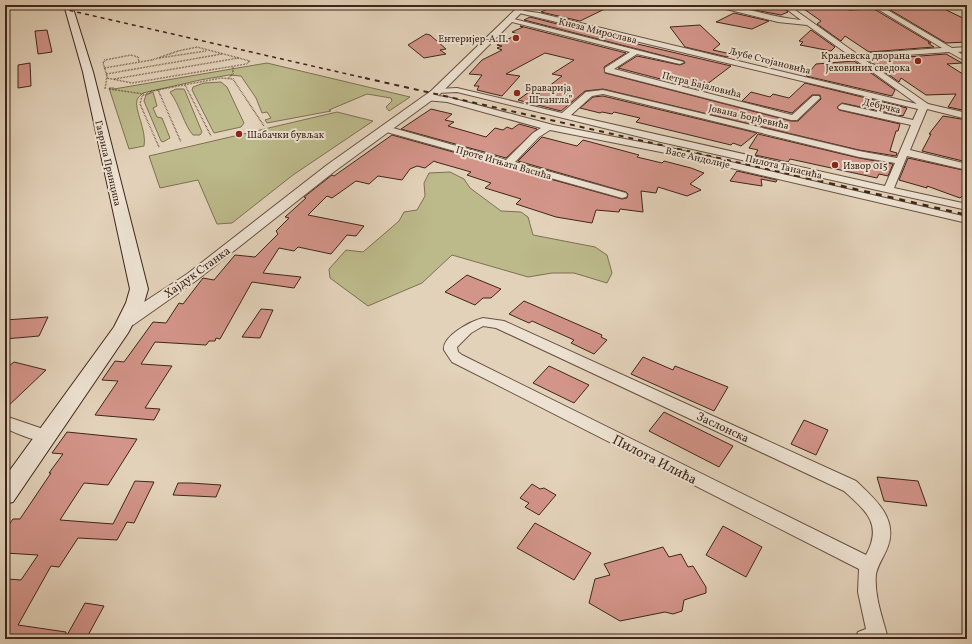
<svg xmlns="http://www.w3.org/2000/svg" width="972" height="644" font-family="Vollkorn,serif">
	<rect width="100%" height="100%" fill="#e3d2ba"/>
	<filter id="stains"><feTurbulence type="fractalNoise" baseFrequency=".005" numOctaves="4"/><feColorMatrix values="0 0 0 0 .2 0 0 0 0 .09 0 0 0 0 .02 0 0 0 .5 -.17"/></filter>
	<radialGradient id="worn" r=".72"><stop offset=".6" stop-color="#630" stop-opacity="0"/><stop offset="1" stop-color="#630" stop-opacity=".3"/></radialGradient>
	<g fill="#bcb98a" stroke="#7e7052">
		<path d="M 267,63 L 410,97 L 389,111 L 386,107 L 392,101 L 391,98 L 367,94 L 329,110 L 331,111 L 267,123 L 265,120 L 271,118 L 267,112 L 262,113 L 256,98 L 241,76 L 229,75 L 200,80 L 143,93 C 141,95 138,97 137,100 C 134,109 147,131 144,146 L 129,149 L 109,88 L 114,88 L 114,89 Z"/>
		<path d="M 221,82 L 227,87 L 244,123 L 241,127 L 214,133 L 192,90 L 193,87 L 204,83 Z"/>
		<path d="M 176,89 L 184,89 L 185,91 L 202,132 L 200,135 L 193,135 C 184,125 180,105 170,92 Z"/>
		<path d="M 153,92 L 157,106 L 153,108 L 157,117 L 162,118 L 170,138 L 163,142 L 161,141 L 144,101 L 146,95 Z"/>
		<path d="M 337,112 L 373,121 L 293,175 L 232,223 L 217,224 L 198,180 L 160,188 L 149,156 Z"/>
		<path d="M 450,172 L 464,179 L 470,188 L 501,211 L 521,212 L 528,217 L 533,235 L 595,247 L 607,255 L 612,273 L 607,283 L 574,273 L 552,273 L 528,277 L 452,255 L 422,283 L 368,306 L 330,278 L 329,269 L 346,250 L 363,252 L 399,221 L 404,212 L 417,210 L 425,196 L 424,183 L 429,173 Z"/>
	</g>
	<g fill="#d39489" stroke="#3f261a">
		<path d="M 556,5 L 613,5 L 580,21 L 541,12 Z"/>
		<path d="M 780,5 L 788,12 L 781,15 L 744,8 Z"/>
		<path d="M 841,5 L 849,10 L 874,9 L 931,43 L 928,43 L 934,47 L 869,52 L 845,36 L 841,41 L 817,24 L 821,21 L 801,7 Z"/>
		<path d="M 938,6 L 967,20 L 967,42 L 946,43 L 887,8 Z"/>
		<path d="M 734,13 L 769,21 L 752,29 L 716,22 Z"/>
		<path d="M 530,17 L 612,38 L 731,66 L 702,88 L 709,90 L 707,91 L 618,68 L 637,56 L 680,65 L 685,63 L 684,61 L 524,20 Z"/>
		<path d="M 700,25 L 720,44 L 713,50 L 731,54 L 727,57 L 685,47 L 670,27 Z"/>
		<path d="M 520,26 L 626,53 L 604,67 L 605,73 L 791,121 L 798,121 L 821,99 L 820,95 L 812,95 L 792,113 L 742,101 L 751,92 L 770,97 L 773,94 L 789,98 L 805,83 L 907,108 L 903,116 L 842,103 L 837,107 L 839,110 L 900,124 L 898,131 L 896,131 L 890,151 L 897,153 L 896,156 L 859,150 L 603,89 L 585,91 L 561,111 L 518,100 L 529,92 L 539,94 L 562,76 L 552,74 L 574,60 L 545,53 L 506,74 L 520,76 L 502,96 L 477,90 L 479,86 L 474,86 L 482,75 L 469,74 L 482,60 L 502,50 L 497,48 L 502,46 L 497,45 L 518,34 L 512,32 L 523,27 Z"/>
		<path d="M 47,30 L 52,52 L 38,54 L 35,31 Z"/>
		<path d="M 811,30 L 835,47 L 831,51 L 800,45 L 803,42 L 799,41 Z"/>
		<path d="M 426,34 L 430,35 L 446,49 L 440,50 L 446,54 L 424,58 L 408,45 Z"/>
		<path d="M 946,54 L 962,63 L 947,64 L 966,76 L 967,75 L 967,111 L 948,107 L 956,94 L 926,95 L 901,78 L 899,82 L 868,60 Z"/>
		<path d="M 854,61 L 895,90 L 892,96 L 806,76 L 816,64 Z"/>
		<path d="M 30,63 L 31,86 L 18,88 L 18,65 Z"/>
		<path d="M 603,96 L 757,133 L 741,146 L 733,143 L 731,145 L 636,122 L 640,118 L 614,112 L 612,114 L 602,112 L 600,113 L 580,108 L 593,97 Z"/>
		<path d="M 431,109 L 452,114 L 445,120 L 454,122 L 448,126 L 486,137 L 495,128 L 503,130 L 507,127 L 512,129 L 519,124 L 537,129 L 506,158 L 401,129 Z"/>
		<path d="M 943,116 L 967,120 L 967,162 L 922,151 L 931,134 L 929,134 Z"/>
		<path d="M 758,134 L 859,158 L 893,164 L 888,176 L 879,174 L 877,178 L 790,159 L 788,162 L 755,155 L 758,150 L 749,148 Z"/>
		<path d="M 392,135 L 622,199 L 627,198 L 628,194 L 626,192 L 518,161 L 542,137 L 577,146 L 583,140 L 639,155 L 637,157 L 662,163 L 664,161 L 691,168 L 704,173 L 690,184 L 701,190 L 687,196 L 658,187 L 656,193 L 641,191 L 643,212 L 620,209 L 619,212 L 596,210 L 592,223 L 556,217 L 516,204 L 521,199 L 485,188 L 491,183 L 467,175 L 471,172 L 436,162 L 434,161 L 425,168 L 417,166 L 410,169 L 402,180 L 378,176 L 369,184 L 356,181 L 332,198 L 327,196 L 308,215 L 364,226 L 356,236 L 347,235 L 331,254 L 298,247 L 294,251 L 279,248 L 263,273 L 301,277 L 294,288 L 252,282 L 220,339 L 216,338 L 215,341 L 209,341 L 206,345 L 155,342 L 141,364 L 172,366 L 145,408 L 160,409 L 154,420 L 95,415 L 118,381 L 102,380 L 115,361 L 124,362 L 153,322 L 166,323 L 179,303 L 183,304 L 203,278 L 214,280 L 235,255 L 255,257 L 278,234 L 276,231 L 289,218 L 285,217 L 306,198 L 304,197 L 332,175 L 334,176 Z"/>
		<path d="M 908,158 L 967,171 L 967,192 L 960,198 L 927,186 L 927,188 L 899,180 Z"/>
		<path d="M 737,171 L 777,180 L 776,182 L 761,179 L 762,186 L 730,181 Z"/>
		<path d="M 467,275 L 501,289 L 491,298 L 483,298 L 475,305 L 445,292 Z"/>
		<path d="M 524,301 L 602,335 L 601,337 L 607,340 L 594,354 L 571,343 L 574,340 L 532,321 L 529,323 L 509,314 Z"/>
		<path d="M 261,309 L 273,310 L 260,338 L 242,337 Z"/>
		<path d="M 48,317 L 39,336 L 5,339 L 5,320 Z"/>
		<path d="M 643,357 L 673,370 L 675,366 L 728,387 L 714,411 L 631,374 Z"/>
		<path d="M 14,362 L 46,370 L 5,409 L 5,369 Z"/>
		<path d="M 549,366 L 589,385 L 574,403 L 533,383 Z"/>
		<path d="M 664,412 L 733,446 L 719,467 L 649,431 Z"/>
		<path d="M 804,420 L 828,430 L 816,455 L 791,444 Z"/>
		<path d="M 67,432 L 137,439 L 108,485 L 84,483 L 60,520 L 113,524 L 135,481 L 154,482 L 134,523 L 127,522 L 117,540 L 78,538 L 59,567 L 51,566 L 18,625 L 66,632 L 66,637 L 85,603 L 104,606 L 86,639 L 5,639 L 5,584 L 8,579 L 21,580 L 38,555 L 5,553 L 5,530 L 13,519 L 20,519 L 51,473 L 49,473 L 63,454 L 52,453 Z"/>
		<path d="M 877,477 L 918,481 L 927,506 L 884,501 Z"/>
		<path d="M 178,483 L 190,483 L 221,485 L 216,497 L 173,495 Z"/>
		<path d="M 532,484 L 540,489 L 544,488 L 556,495 L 539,515 L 525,507 L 529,503 L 520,498 Z"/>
		<path d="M 535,523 L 591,553 L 574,580 L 517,548 Z"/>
		<path d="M 723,526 L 762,547 L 746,577 L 706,555 Z"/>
		<path d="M 663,547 L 669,557 L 681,554 L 688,567 L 693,566 L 706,587 L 706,593 L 684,600 L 682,611 L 673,614 L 665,612 L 620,621 L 589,603 L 595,579 L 610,575 L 604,564 Z"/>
	</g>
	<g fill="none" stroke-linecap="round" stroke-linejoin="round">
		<g stroke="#685142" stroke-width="2">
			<g id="minor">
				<path d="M 710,5 C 740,5 770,17 801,20 L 781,5 L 788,5 L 857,54 L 942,48 L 871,5 L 879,5 L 952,48 L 967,47 L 967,51 L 958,52 L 967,57 L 967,62 L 949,52 L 862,58 L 928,104 L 967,113 L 967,119 L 927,109 L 910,150 L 967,164 L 967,170 L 907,156 L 894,188 L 967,204 L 967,210 L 661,142 L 457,92 L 437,93 L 433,91 L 437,89 L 457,88 L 562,113 L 586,92 L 603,90 L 859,151 L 897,158 L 911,125 L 839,109 L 838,107 L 842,104 L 913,120 L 918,109 L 515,12 L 518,10 L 539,13 L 917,104 L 807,25 L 778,22 ZM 603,94 L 859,157 L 895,163 L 885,186 L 571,115 L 592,96 Z"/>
				<path d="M 960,5 L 967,5 L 967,9 Z"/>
				<path d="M 510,18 L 684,62 L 680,64 L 637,54 L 614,69 L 792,115 L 813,96 L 819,96 L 820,98 L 797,120 L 791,120 L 605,72 L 605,68 L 630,52 L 508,21 L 508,19 Z"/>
				<path d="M 428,95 L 447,97 L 553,125 L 671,148 L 967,217 L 967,223 L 671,154 L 550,130 L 539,137 L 515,162 L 626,193 L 627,195 L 626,197 L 622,198 L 383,131 L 381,129 L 386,126 L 506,160 L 533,133 L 541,128 L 447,102 L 425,100 L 424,98 Z"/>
				<path d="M 483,318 L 504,321 L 856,481 C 874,498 898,518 888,546 C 885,555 878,564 876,574 C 874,595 882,616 887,635 L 885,639 L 855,639 L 858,632 L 866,629 L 858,592 L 859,569 L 452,362 L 444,350 C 442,336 471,321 483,318 ZM 483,326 L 496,328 L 844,491 C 866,511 883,524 866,555 L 462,355 L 458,352 L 457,347 L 471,333 Z"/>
				<path d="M 5,416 L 52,432 L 55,436 L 52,440 C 39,444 18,434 5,428 Z"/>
			</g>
		</g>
		<g stroke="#685142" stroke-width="2">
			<path id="tertiary" d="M 520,5 L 529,5 L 439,95 L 335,171 L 197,280 L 133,325 L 127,326 L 121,325 L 119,321 L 121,317 L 187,274 L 327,165 L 431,91 Z"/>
		</g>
		<g stroke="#3f261a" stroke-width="2">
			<path id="secondary" d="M 64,5 L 72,5 L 93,72 L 148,289 L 144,303 L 128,333 L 13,502 L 5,504 L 5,477 L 114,327 L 126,303 L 130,289 L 83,72 Z"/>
		</g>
		<g stroke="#3f261a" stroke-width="1.5" stroke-dasharray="0.5 1" stroke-linecap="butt">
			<path d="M 159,58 L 206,51"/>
			<path d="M 104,68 L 152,60"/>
			<path d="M 106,74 L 222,54"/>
			<path d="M 107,78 L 132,83 L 246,64 L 250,61 L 197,47 L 178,51 L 152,60"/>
			<path d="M 229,78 L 233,73 L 233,66"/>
			<path d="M 114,79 L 239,58"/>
			<path d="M 185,85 L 211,136"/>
			<path d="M 105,89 L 107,76 L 103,63 L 105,60 L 131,55 L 138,57 L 139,62"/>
			<path d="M 109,89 L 144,94"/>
			<path d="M 158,90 L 181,142"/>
			<path d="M 159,147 L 140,104 L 142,96 L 152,91 L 221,78 L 233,79 L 264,126"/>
		</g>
		<use href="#minor" fill="#ede2d2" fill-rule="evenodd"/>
		<use href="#tertiary" fill="#ede2d2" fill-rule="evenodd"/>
		<use href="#secondary" fill="#ede2d2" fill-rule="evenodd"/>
		<path stroke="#3f261a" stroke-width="1.5" stroke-dasharray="4 4" stroke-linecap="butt" d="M 46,5 L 369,79"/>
		<path stroke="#3f261a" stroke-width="2" stroke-dasharray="5 5" stroke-linecap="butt" d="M 365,78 L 798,176"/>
		<path stroke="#3f261a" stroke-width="2.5" stroke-dasharray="6 6" stroke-linecap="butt" d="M 794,175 L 967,215"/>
	</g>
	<g fill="#8f2418" stroke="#ede2d2" stroke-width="1.5">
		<circle cx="516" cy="38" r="4"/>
		<circle cx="918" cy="61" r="4"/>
		<circle cx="517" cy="93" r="4"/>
		<circle cx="239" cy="134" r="4"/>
		<circle cx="835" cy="165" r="4"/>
	</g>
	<g text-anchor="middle" stroke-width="4" stroke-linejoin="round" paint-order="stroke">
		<g font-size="10" fill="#3f261a" stroke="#ede2d2">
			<text transform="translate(598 30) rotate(14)" y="4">Кнеза Мирослава</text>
			<text transform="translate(770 60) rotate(14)" y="4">Љубе Стојановића</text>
			<text transform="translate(702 84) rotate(14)" y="4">Петра Бајаловића</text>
			<text transform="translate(882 105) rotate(13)" y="4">Дебрчка</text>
			<text transform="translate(749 116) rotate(13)" y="4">Јована Ђорђевића</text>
			<text transform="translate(698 157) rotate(13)" y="4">Васе Андолије</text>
			<text transform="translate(504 162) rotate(16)" y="4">Проте Игњата Васића</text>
			<text transform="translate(109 163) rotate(77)" y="4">Гаврила Принципа</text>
			<text transform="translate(784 166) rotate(13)" y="4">Пилота Танасића</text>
		</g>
		<g font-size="10" fill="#3f261a" stroke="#ede2d2" text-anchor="start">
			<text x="508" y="42" text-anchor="end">Ентеријер-А.П.</text>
			<text x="910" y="59" text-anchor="end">Краљевска дворана<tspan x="910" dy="12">Јеховиних сведока</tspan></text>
			<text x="525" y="91">Браварија<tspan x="525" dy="12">„Штангла”</tspan></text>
			<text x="247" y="138">Шабачки бувљак</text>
			<text x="843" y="169">Извор 015</text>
		</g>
		<g font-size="12" fill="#3f261a" stroke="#ede2d2">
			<text transform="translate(197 272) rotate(-36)" y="4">Хајдук Станка</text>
			<text transform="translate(723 427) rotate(25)" y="4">Заслонска</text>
		</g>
		<g font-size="14" fill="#3f261a" stroke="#ede2d2">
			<text transform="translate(655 459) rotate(27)" y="5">Пилота Илића</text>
		</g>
	</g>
	<rect width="972" height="644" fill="none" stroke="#e3d2ba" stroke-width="20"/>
	<rect x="6" y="6" width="960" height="632" fill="none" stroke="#3f261a" stroke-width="2"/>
	<rect x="10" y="10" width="952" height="624" fill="none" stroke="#3f261a"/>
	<rect width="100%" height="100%" filter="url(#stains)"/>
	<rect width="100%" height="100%" fill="url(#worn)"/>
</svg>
